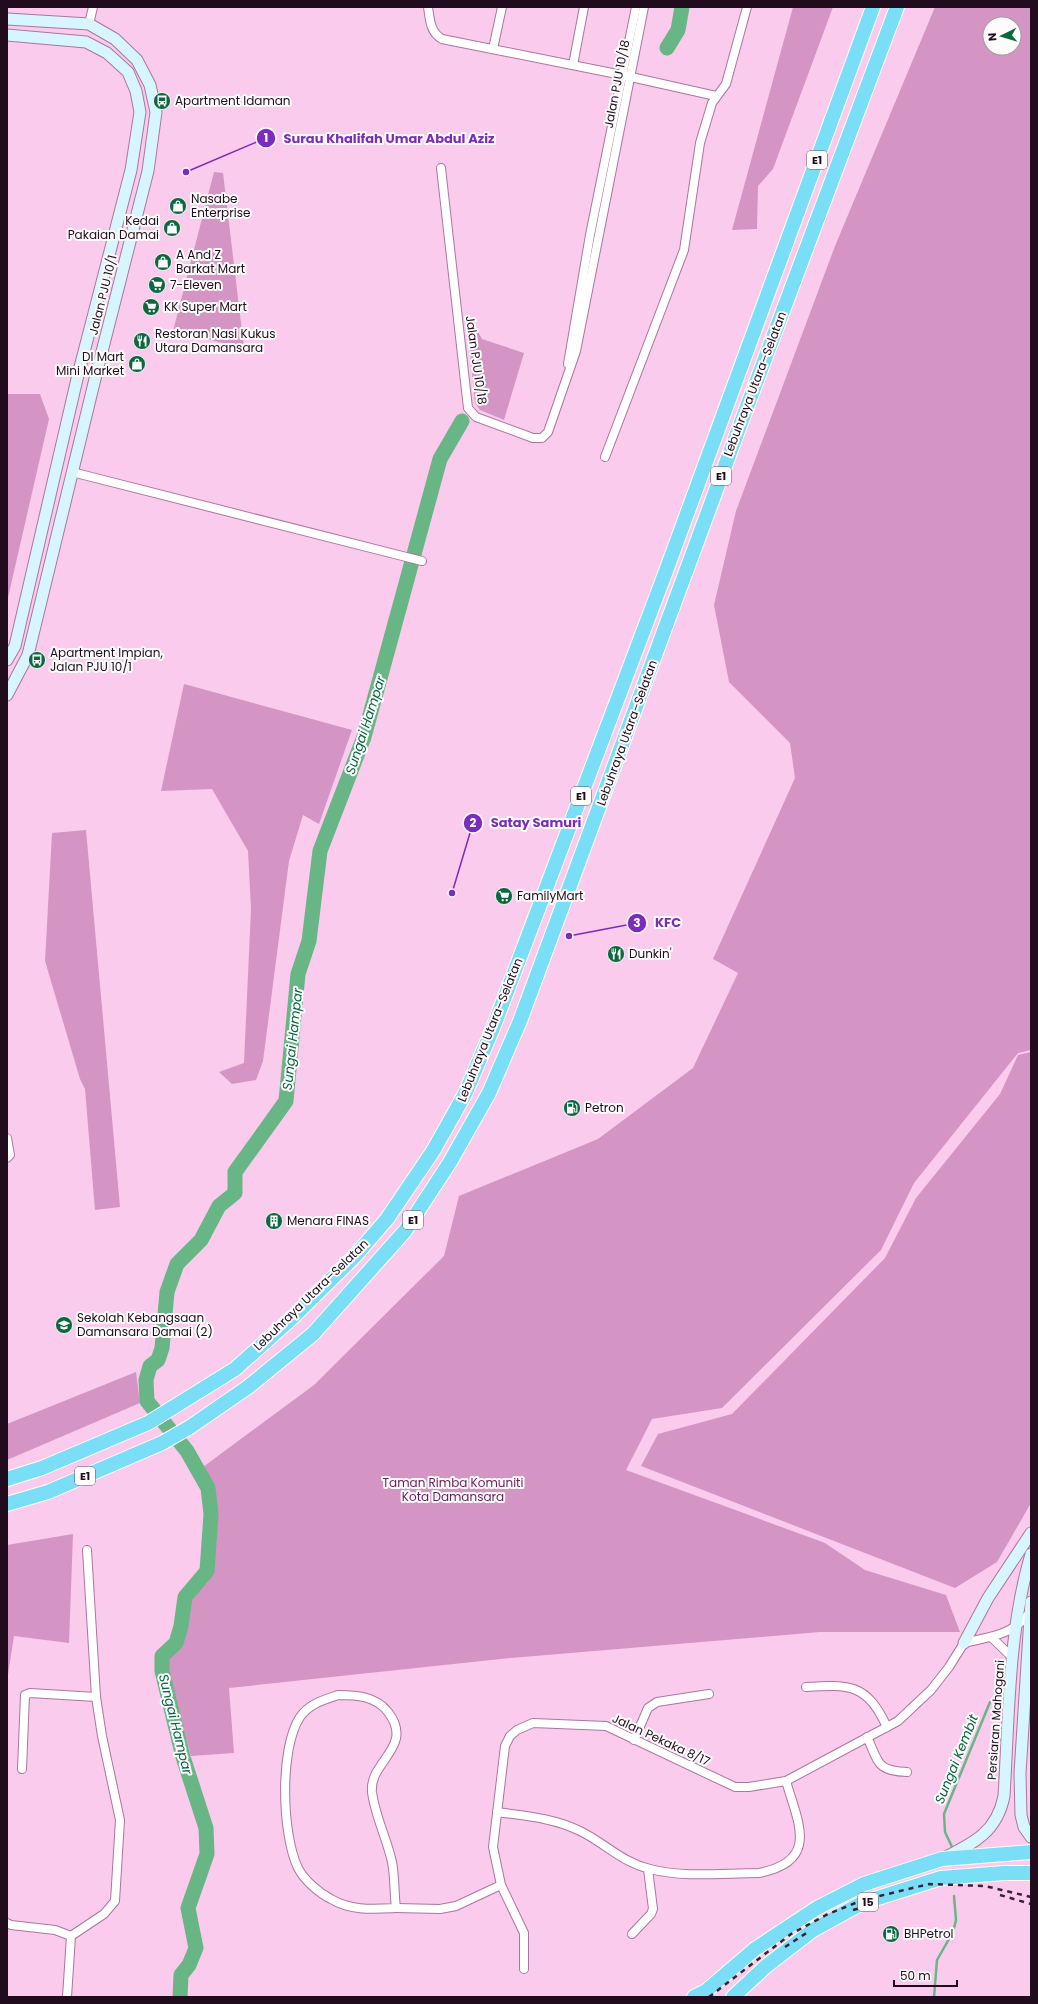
<svg xmlns="http://www.w3.org/2000/svg" width="1038" height="2004" font-family="Poppins,sans-serif">
	<rect width="100%" height="100%" fill="#facbed"/>
	<g fill="#d495c5" fill-rule="evenodd">
		<path d="M 793,7 L 833,7 L 773,169 L 758,186 L 757,229 L 732,230 Z"/>
		<path d="M 935,7 L 1031,7 L 1031,1050 L 1018,1053 L 914,1183 L 881,1250 L 722,1408 L 652,1419 L 626,1470 L 825,1543 L 865,1570 L 946,1595 L 960,1632 L 820,1632 L 511,1658 L 229,1688 L 234,1753 L 191,1756 L 169,1675 L 168,1657 L 179,1646 L 187,1627 L 191,1599 L 212,1571 L 216,1513 L 213,1486 L 203,1467 L 314,1385 L 444,1256 L 459,1196 L 598,1139 L 693,1068 L 738,973 L 713,959 L 795,778 L 790,743 L 729,682 L 714,605 L 736,511 L 835,246 ZM 990,24 L 1014,24 L 1014,48 L 990,48 Z"/>
		<path d="M 214,172 L 223,173 L 244,348 L 173,331 Z"/>
		<path d="M 468,330 L 477,330 L 482,339 L 524,353 L 504,420 L 480,410 L 475,403 Z"/>
		<path d="M 7,394 L 40,394 L 49,419 L 7,602 Z"/>
		<path d="M 184,684 L 352,730 L 319,824 L 303,815 L 289,861 L 263,1061 L 256,1080 L 232,1084 L 219,1072 L 244,1063 L 251,909 L 248,851 L 212,789 L 161,791 Z"/>
		<path d="M 86,830 L 120,1207 L 95,1210 L 85,1089 L 80,1079 L 45,961 L 52,833 Z"/>
		<path d="M 1031,1052 L 1031,1503 L 997,1562 L 955,1588 L 641,1466 L 658,1434 L 732,1414 L 885,1258 L 916,1198 L 1000,1094 L 1018,1055 Z"/>
		<path d="M 136,1372 L 140,1403 L 7,1460 L 7,1424 Z"/>
		<path d="M 73,1534 L 69,1643 L 14,1636 L 7,1681 L 7,1545 Z"/>
	</g>
	<g fill="none" stroke-linecap="round" stroke-linejoin="round">
		<g stroke="#68b586" stroke-width="2.5">
			<path d="M 952,1847 L 945,1832 L 944,1814 L 990,1702"/>
			<path d="M 934,1997 L 937,1960 L 953,1932 L 956,1920 L 954,1896"/>
		</g>
		<g stroke="#68b586" stroke-width="15">
			<path d="M 667,48 L 678,30 L 682,7"/>
			<path d="M 180,1997 L 181,1975 L 189,1965 L 196,1948 L 188,1908 L 207,1854 L 206,1828 L 183,1757 L 162,1671 L 162,1656 L 176,1643 L 181,1626 L 185,1597 L 207,1571 L 211,1514 L 208,1488 L 187,1451 L 147,1401 L 146,1380 L 150,1366 L 158,1360 L 162,1348 L 167,1292 L 177,1264 L 201,1240 L 219,1206 L 235,1193 L 235,1172 L 286,1101 L 298,974 L 309,941 L 320,851 L 364,737 L 440,459 L 462,421"/>
		</g>
		<g stroke="#ab769e" stroke-width="10">
			<g id="street">
				<path d="M 428,7 C 430,20 430,32 442,39 L 622,75 L 716,96"/>
				<path d="M 89,24 L 93,7"/>
				<path d="M 493,49 L 502,7"/>
				<path d="M 573,65 L 584,7"/>
				<path d="M 441,168 L 468,408 L 476,417 L 533,438 L 542,438 L 548,432 L 576,351 L 644,7"/>
				<path d="M 568,364 L 590,235 L 636,7"/>
				<path d="M 605,457 L 684,250 L 700,143 L 712,103 L 726,84 L 747,7"/>
				<path d="M 72,472 L 422,561"/>
				<path d="M 7,1138 L 10,1155 L 7,1158"/>
				<path d="M 991,1637 L 1013,1658"/>
				<path d="M 806,1687 C 850,1684 867,1684 887,1727"/>
				<path d="M 338,1695 C 356,1695 376,1696 388,1712 C 415,1747 369,1761 372,1792 C 375,1816 387,1839 392,1862 C 395,1877 394,1893 396,1908 C 373,1909 351,1911 331,1899 C 319,1893 304,1880 298,1868 C 282,1835 279,1749 300,1717 C 309,1704 323,1700 338,1695 Z"/>
				<path d="M 867,1737 C 879,1762 876,1771 907,1772"/>
				<path d="M 634,1740 L 648,1708 L 657,1702 L 709,1694"/>
				<path d="M 22,1769 L 25,1695 L 30,1693 L 96,1697"/>
				<path d="M 497,1812 C 526,1816 554,1818 580,1831 C 605,1843 621,1862 650,1869 C 685,1878 723,1873 759,1873 C 820,1861 798,1823 786,1781"/>
				<path d="M 396,1908 L 440,1909 L 456,1906 L 501,1885"/>
				<path d="M 7,1923 L 11,1925 L 55,1930 L 71,1936 L 67,1997"/>
				<path d="M 632,1934 L 651,1914 L 653,1909 L 648,1869"/>
				<path d="M 71,1936 L 104,1914 L 115,1901 L 120,1820 L 102,1736 L 96,1697 L 87,1550"/>
				<path d="M 524,1969 L 524,1933 L 501,1885 L 493,1847 L 505,1746 L 510,1736 L 517,1730 L 533,1723 L 606,1726 L 735,1787 L 749,1787 L 786,1781 L 898,1721 L 931,1690 L 949,1667 L 964,1643 C 988,1637 1014,1635 1029,1613"/>
			</g>
		</g>
		<g stroke="#ab769e" stroke-width="13">
			<g id="secondary">
				<path d="M 7,19 L 89,24 L 115,39 L 137,60 L 150,85 L 156,112 L 148,171 L 94,383 L 28,655 L 7,695"/>
				<path d="M 7,35 L 86,42 L 107,53 L 128,72 L 136,91 L 140,112 L 131,170 L 77,379 L 15,646 L 7,660"/>
				<path d="M 1031,1602 L 1020,1773 L 1021,1815 L 1024,1827 L 1031,1837"/>
				<path d="M 964,1643 L 988,1598 L 1031,1533"/>
				<path d="M 944,1858 C 974,1843 997,1832 1004,1796 C 1009,1716 1008,1632 1031,1554"/>
			</g>
		</g>
		<g stroke="#fff" stroke-width="16">
			<g id="highway">
				<path d="M 7,1479 L 42,1468 L 148,1423 L 235,1369 L 292,1318 L 355,1256 L 387,1219 L 433,1151 L 465,1094 L 493,1028 L 544,894 L 666,571 L 873,7"/>
				<path d="M 7,1504 L 48,1492 L 162,1443 L 190,1427 L 248,1387 L 313,1334 L 405,1231 L 450,1162 L 489,1093 L 520,1021 L 739,428 L 897,7"/>
				<path d="M 694,1997 L 706,1991 L 755,1949 L 817,1908 L 864,1884 L 942,1859 L 1031,1852"/>
				<path d="M 733,1997 L 765,1967 L 813,1930 L 862,1903 L 941,1878 L 1004,1873 L 1031,1873"/>
			</g>
		</g>
		<use href="#street" stroke="#fff" stroke-width="8"/>
		<use href="#secondary" stroke="#d7f5fd" stroke-width="11"/>
		<use href="#highway" stroke="#7adef7" stroke-width="14"/>
		<g stroke="#392234" stroke-width="2.5" stroke-dasharray="5 5" stroke-linecap="butt">
			<path d="M 1000,1895 L 1031,1904"/>
			<path d="M 853,1910 L 882,1902"/>
			<path d="M 785,1947 L 808,1932"/>
			<path d="M 709,1997 L 791,1934 L 828,1914 L 863,1900 L 929,1884 L 985,1886 L 1031,1897"/>
		</g>
	</g>
	<defs>
		<g id="bus-disc" transform="scale(0.9)"><circle r="9.5" fill="#0b693d" stroke="#fcfcfc"/><path d="M-5-6H5V4H4V6H2V4H-2V6H-4V4H-5ZM-3.5-4V0h7V-4ZM-3.5 1.2v1.5H-2V1.2ZM2 1.2v1.5H3.5V1.2Z" fill="#fff"/></g>
		<g id="shop-disc" transform="scale(0.9)"><circle r="9.5" fill="#0b693d" stroke="#fcfcfc"/><path d="M-5-2.5h2.3a2.7 3.5 0 0 1 5.4 0H5L5.5 6h-11ZM-1.5-2.5h3a1.5 2.3 0 0 0-3 0Z" fill="#fff"/></g>
		<g id="supermarket-disc" transform="scale(0.9)"><circle r="9.5" fill="#0b693d" stroke="#fcfcfc"/><path d="M-6-5.5h2.5l.6 2H6L4.5 2H-2.5L-4.4-4H-6ZM-1.5 3.2a1.3 1.3 0 1 0 .1 0ZM3 3.2a1.3 1.3 0 1 0 .1 0Z" fill="#fff"/></g>
		<g id="restaurant-disc" transform="scale(0.9)"><circle r="9.5" fill="#0b693d" stroke="#fcfcfc"/><path d="M-5-6h1v4h1v-4h1v4h1v-4h1v5L-1.5 .5V6h-2V.5L-5-1ZM5-6V6H3V1.5H1.5Q1.5-4 5-6Z" fill="#fff"/></g>
		<g id="fuel-disc" transform="scale(0.9)"><circle r="9.5" fill="#0b693d" stroke="#fcfcfc"/><path d="M-5.5-6h7V0h2V4h1.3V-2.5L3-4.5l.8-.8L6-3V5H2.5V1h-1V6h-7ZM-4.2-4.7v3.2H.2V-4.7Z" fill="#fff"/></g>
		<g id="building-disc" transform="scale(0.9)"><circle r="9.5" fill="#0b693d" stroke="#fcfcfc"/><path d="M-4-6H4V6H1V3H-1V6H-4ZM-2.5-4.3h1.7v1.8h-1.7ZM.8-4.3h1.7v1.8H.8ZM-2.5-1h1.7V.8h-1.7ZM.8-1h1.7V.8H.8Z" fill="#fff"/></g>
		<g id="school-disc" transform="scale(0.9)"><circle r="9.5" fill="#0b693d" stroke="#fcfcfc"/><path d="M0-5L7-2L0 1L-7-2ZM-4 1L0 2.5L4 1V4Q0 6-4 4Z" fill="#fff"/></g>
	</defs>
	<g fill-rule="evenodd">
		<use href="#bus-disc" x="162" y="101"/>
		<use href="#shop-disc" x="178" y="206"/>
		<use href="#shop-disc" x="172" y="228"/>
		<use href="#shop-disc" x="163" y="262"/>
		<use href="#supermarket-disc" x="157" y="285"/>
		<use href="#supermarket-disc" x="151" y="307"/>
		<use href="#restaurant-disc" x="142" y="341"/>
		<use href="#shop-disc" x="137" y="364"/>
		<use href="#bus-disc" x="37" y="660"/>
		<use href="#supermarket-disc" x="504" y="896"/>
		<use href="#restaurant-disc" x="616" y="954"/>
		<use href="#fuel-disc" x="572" y="1108"/>
		<use href="#building-disc" x="274" y="1221"/>
		<use href="#school-disc" x="64" y="1325"/>
		<use href="#fuel-disc" x="891" y="1934"/>
	</g>
	<g text-anchor="middle" stroke-width="4" stroke-linejoin="round" paint-order="stroke">
		<g fill="#fcfcfc" stroke="#62545f" stroke-width="1">
			<rect x="807" y="151" width="20" height="18" rx="3"/>
			<rect x="711" y="467" width="20" height="18" rx="3"/>
			<rect x="571" y="787" width="20" height="18" rx="3"/>
			<rect x="403" y="1211" width="20" height="18" rx="3"/>
			<rect x="75" y="1467" width="20" height="18" rx="3"/>
			<rect x="858" y="1893" width="20" height="18" rx="3"/>
		</g>
		<g font-size="11" font-weight="bold" fill="#200c1c">
			<text x="817" y="164">E1</text>
			<text x="721" y="480">E1</text>
			<text x="581" y="800">E1</text>
			<text x="413" y="1224">E1</text>
			<text x="85" y="1480">E1</text>
			<text x="868" y="1906">15</text>
		</g>
		<g font-size="12" fill="#200c1c" stroke="#fcfcfc">
			<text transform="translate(617 84) rotate(-79)" y="4">Jalan PJU 10/18</text>
			<text transform="translate(103 295) rotate(-76)" y="4">Jalan PJU 10/1</text>
			<text transform="translate(476 360) rotate(82)" y="4">Jalan PJU 10/18</text>
			<text transform="translate(755 384) rotate(-69)" y="4">Lebuhraya Utara–Selatan</text>
			<text transform="translate(627 733) rotate(-70)" y="4">Lebuhraya Utara–Selatan</text>
			<text transform="translate(490 1030) rotate(-68)" y="4">Lebuhraya Utara–Selatan</text>
			<text transform="translate(311 1295) rotate(-44)" y="4">Lebuhraya Utara–Selatan</text>
			<text transform="translate(996 1720) rotate(-86)" y="4">Persiaran Mahogani</text>
			<text transform="translate(661 1740) rotate(25)" y="4">Jalan Pekaka 8/17</text>
		</g>
		<g font-size="12" fill="#200c1c" stroke="#fcfcfc" text-anchor="start">
			<text x="175" y="105">Apartment Idaman</text>
			<text x="191" y="203">Nasabe<tspan x="191" dy="14">Enterprise</tspan></text>
			<text x="159" y="225" text-anchor="end">Kedai<tspan x="159" dy="14">Pakaian Damai</tspan></text>
			<text x="176" y="259">A And Z<tspan x="176" dy="14">Barkat Mart</tspan></text>
			<text x="170" y="289">7-Eleven</text>
			<text x="164" y="311">KK Super Mart</text>
			<text x="155" y="338">Restoran Nasi Kukus<tspan x="155" dy="14">Utara Damansara</tspan></text>
			<text x="124" y="361" text-anchor="end">DI Mart<tspan x="124" dy="14">Mini Market</tspan></text>
			<text x="50" y="657">Apartment Impian,<tspan x="50" dy="14">Jalan PJU 10/1</tspan></text>
			<text x="517" y="900">FamilyMart</text>
			<text x="629" y="958">Dunkin'</text>
			<text x="585" y="1112">Petron</text>
			<text x="287" y="1225">Menara FINAS</text>
			<text x="77" y="1322">Sekolah Kebangsaan<tspan x="77" dy="14">Damansara Damai (2)</tspan></text>
			<text x="904" y="1938">BHPetrol</text>
		</g>
		<g font-size="12" fill="#691b5b" stroke="#fcfcfc">
			<text x="453" y="1487">Taman Rimba Komuniti<tspan x="453" dy="14">Kota Damansara</tspan></text>
		</g>
		<g font-size="13" font-style="italic" fill="#04653a" stroke="#fcfcfc">
			<text transform="translate(365 725) rotate(-72)" y="5">Sungai Hampar</text>
			<text transform="translate(292 1039) rotate(-84)" y="5">Sungai Hampar</text>
			<text transform="translate(176 1724) rotate(76)" y="5">Sungai Hampar</text>
			<text transform="translate(956 1759) rotate(-68)" y="5">Sungai Kembit</text>
		</g>
	</g>
	<path fill="none" stroke="#7b2cbf" stroke-width="1.5" d="M186 172L266 138M452 893L473 823M569 936L637 923"/>
	<g fill="#7b2cbf" stroke="#fcfcfc" stroke-width="1.5">
		<circle cx="186" cy="172" r="4"/>
		<circle cx="452" cy="893" r="4"/>
		<circle cx="569" cy="936" r="4"/>
		<circle cx="266" cy="138" r="10"/>
		<circle cx="473" cy="823" r="10"/>
		<circle cx="637" cy="923" r="10"/>
	</g>
	<g font-size="12" text-anchor="middle" font-weight="bold" fill="#fff">
		<text x="266" y="142">1</text>
		<text x="473" y="827">2</text>
		<text x="637" y="927">3</text>
	</g>
	<g font-size="13" text-anchor="middle" font-weight="bold" fill="#7b2cbf" stroke="#fcfcfc" stroke-width="4" stroke-linejoin="round" paint-order="stroke">
		<text x="389" y="143">Surau Khalifah Umar Abdul Aziz</text>
		<text x="536" y="827">Satay Samuri</text>
		<text x="668" y="927">KFC</text>
	</g>
	<rect width="1038" height="2004" fill="none" stroke="#200c1c" stroke-width="16"/>
	<g transform="translate(1002 36) rotate(265)"><circle r="19" fill="#fcfcfc" stroke="#a49ca2"/>
	<path d="M0-3L7 15L0 10L-7 15Z" fill="#0b693d"/>
	<text y="-6" font-size="11" font-weight="bold" text-anchor="middle" fill="#200c1c">N</text>
	</g>
	<path d="M894 1980v6h63v-6" fill="none" stroke="#200c1c" stroke-width="2"/>
	<text x="900" y="1980" font-size="12" fill="#200c1c" stroke="#fcfcfc" stroke-width="3" paint-order="stroke">50 m</text>
</svg>
